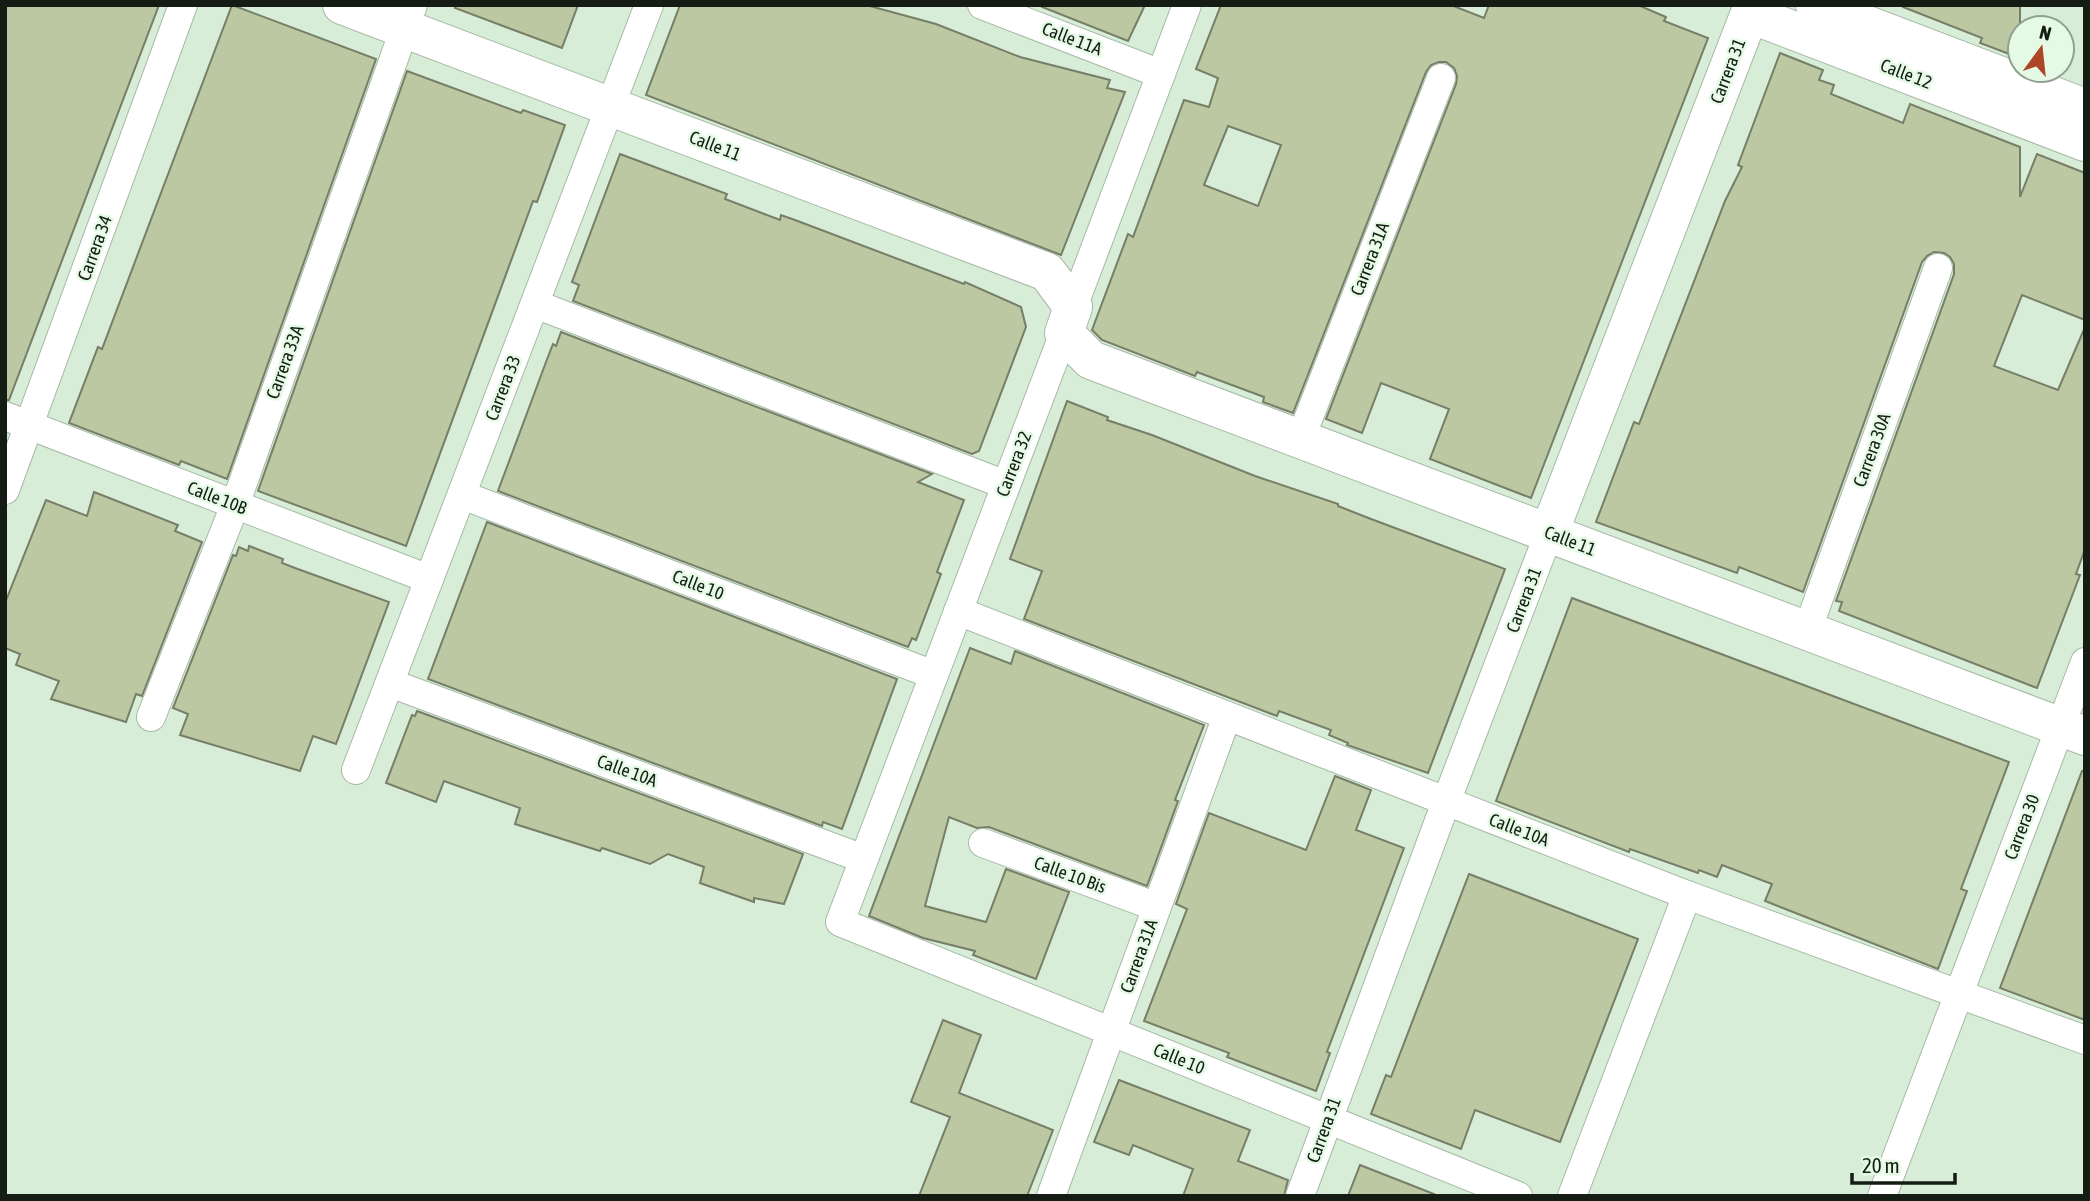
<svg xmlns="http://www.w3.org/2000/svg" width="2090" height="1201" font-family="'Asap Condensed',sans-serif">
	<rect width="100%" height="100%" fill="#d8edd7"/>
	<g fill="#bbc8a2" stroke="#767e67" stroke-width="2" fill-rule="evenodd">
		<path d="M 5,5 L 159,5 L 9,400 L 5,400 Z"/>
		<path d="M 232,5 L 376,59 L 227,479 L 181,461 L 179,465 L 69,423 L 98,347 L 102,349 Z"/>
		<path d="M 456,5 L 578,5 L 562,48 L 455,8 Z"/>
		<path d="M 680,5 L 866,5 L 936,24 L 1020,57 L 1110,80 L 1107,88 L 1125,92 L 1061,255 L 646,95 Z"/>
		<path d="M 1043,5 L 1145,5 L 1128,41 L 1042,7 Z"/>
		<path d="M 1221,5 L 1451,5 L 1484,18 L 1489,5 L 1638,5 L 1666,17 L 1664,21 L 1708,38 L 1531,498 L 1430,459 L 1449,409 L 1381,383 L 1362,433 L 1326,419 L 1456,84 L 1457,76 L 1454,68 L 1446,62 L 1439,62 L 1431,65 L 1426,72 L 1293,413 L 1263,402 L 1264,397 L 1197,372 L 1195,376 L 1102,340 L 1092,330 L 1128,234 L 1133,237 L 1184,100 L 1209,107 L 1218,78 L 1196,69 ZM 1228,126 L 1281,145 L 1258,206 L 1204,185 Z"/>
		<path d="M 1903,5 L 2020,5 L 2020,58 L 1980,43 L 1982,38 L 1903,7 Z"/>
		<path d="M 1780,53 L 1823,70 L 1819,80 L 1834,85 L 1831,94 L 1903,123 L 1910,104 L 2020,147 L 2020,197 L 2037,154 L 2085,173 L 2085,320 L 2022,295 L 1994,366 L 2058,390 L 2085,327 L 2085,549 L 2076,574 L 2080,575 L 2037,688 L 1839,611 L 1842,602 L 1836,601 L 1954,274 L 1954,264 L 1950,257 L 1944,253 L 1934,252 L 1927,256 L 1922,262 L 1803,592 L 1739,567 L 1737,573 L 1596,522 L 1634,422 L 1639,424 L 1725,201 L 1742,167 L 1738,165 Z"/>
		<path d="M 407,71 L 521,113 L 523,110 L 565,125 L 537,202 L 533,201 L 406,546 L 258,491 Z"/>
		<path d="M 620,154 L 727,194 L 725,199 L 780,220 L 781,215 L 795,220 L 964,284 L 965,282 L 1021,307 L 1026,327 L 979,451 L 972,454 L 573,301 L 579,285 L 572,282 Z"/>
		<path d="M 561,332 L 932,474 L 918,482 L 964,500 L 937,572 L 941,574 L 916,640 L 912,638 L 908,647 L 498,491 L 546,362 L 553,344 L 556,346 Z"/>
		<path d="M 1067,401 L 1108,417 L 1107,420 L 1152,435 L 1255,476 L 1338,504 L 1338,506 L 1371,519 L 1505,569 L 1428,773 L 1347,745 L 1348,743 L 1329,735 L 1331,730 L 1279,711 L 1277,716 L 1024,619 L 1042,571 L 1010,559 Z"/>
		<path d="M 94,492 L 178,525 L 175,531 L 202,542 L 142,696 L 136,694 L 126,722 L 51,699 L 59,681 L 16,665 L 20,654 L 5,648 L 5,603 L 46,500 L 87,516 Z"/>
		<path d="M 487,522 L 897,679 L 842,829 L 823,822 L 822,826 L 428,679 Z"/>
		<path d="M 249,546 L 283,559 L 282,563 L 295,568 L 389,602 L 336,744 L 313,736 L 300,771 L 180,735 L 188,714 L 173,708 L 233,555 L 236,556 L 239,547 L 248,551 Z"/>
		<path d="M 1572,598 L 2009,762 L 1961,889 L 1967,891 L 1938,969 L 1765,901 L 1772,884 L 1722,865 L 1717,877 L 1699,870 L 1698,873 L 1630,849 L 1629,852 L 1496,801 Z"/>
		<path d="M 970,648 L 1011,664 L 1015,651 L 1204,725 L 1175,800 L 1178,801 L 1147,886 L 989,827 L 977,828 L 949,817 L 925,906 L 986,922 L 1006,869 L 1069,892 L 1036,979 L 973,955 L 975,951 L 923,938 L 869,916 Z"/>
		<path d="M 417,711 L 803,854 L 784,904 L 754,898 L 754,902 L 700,883 L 704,867 L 668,854 L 650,864 L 602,848 L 600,851 L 515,824 L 520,808 L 444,781 L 436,802 L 386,783 L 412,715 L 415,716 Z"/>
		<path d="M 2082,771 L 2085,771 L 2085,1020 L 2000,988 Z"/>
		<path d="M 1335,776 L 1371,790 L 1356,830 L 1404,848 L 1327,1052 L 1330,1053 L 1316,1091 L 1227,1057 L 1229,1053 L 1144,1021 L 1187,909 L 1176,904 L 1209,813 L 1306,850 Z"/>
		<path d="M 1469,874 L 1638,939 L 1560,1142 L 1475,1110 L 1461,1149 L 1371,1114 L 1386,1075 L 1391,1077 Z"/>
		<path d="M 943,1020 L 981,1035 L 959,1093 L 1053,1130 L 1027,1196 L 919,1196 L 950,1117 L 911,1102 Z"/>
		<path d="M 1119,1080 L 1250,1130 L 1238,1161 L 1288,1180 L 1284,1196 L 1183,1196 L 1193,1169 L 1133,1145 L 1129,1155 L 1094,1142 Z"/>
		<path d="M 1360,1165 L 1434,1194 L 1433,1196 L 1348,1196 Z"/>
	</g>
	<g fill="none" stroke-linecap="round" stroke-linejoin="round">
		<g stroke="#a6baa6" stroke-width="30">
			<g id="street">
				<path d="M 982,5 L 1161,74"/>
				<path d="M 535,304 L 1006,485"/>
				<path d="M 1073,307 L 1187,5"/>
				<path d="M 1064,333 L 840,922 L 1518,1196"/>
				<path d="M 5,416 L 429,579"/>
				<path d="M 1300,440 L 1441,78"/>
				<path d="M 5,490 L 183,5"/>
				<path d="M 462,495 L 934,675"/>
				<path d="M 958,611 L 1687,895 L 2085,1040"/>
				<path d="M 1807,631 L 1938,268"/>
				<path d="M 390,683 L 864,859"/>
				<path d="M 151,717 L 235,505 L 413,5"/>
				<path d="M 356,770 L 649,5"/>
				<path d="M 983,843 L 1157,907"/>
				<path d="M 1051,1196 L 1227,716"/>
				<path d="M 1300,1196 L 1446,802 L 1549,533"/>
				<path d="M 1572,1196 L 1687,895"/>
				<path d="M 1882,1196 L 2085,662"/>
			</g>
		</g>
		<g stroke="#a6baa6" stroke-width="40">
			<g id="secondary">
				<path d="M 342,5 L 1047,272 L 1073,307 L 1064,333 L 1091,360 L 2085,736"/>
				<path d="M 1815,5 L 2085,108"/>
				<path d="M 1750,14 L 2085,142"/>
				<path d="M 1549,533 L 1753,5"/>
			</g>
		</g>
		<use href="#street" stroke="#fff" stroke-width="28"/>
		<use href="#secondary" stroke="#fff" stroke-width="38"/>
	</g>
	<g text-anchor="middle" stroke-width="5" stroke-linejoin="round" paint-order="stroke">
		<g font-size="18" fill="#141c14" stroke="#e5fae5">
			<text transform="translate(1072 39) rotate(21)" y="6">Calle 11A</text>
			<text transform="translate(1728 71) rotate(-69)" y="6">Carrera 31</text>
			<text transform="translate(1906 74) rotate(21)" y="6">Calle 12</text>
			<text transform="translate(715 146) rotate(21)" y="6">Calle 11</text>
			<text transform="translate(95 248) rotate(-70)" y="6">Carrera 34</text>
			<text transform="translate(1370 259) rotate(-69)" y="6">Carrera 31A</text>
			<text transform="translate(285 362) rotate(-70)" y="6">Carrera 33A</text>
			<text transform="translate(503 388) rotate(-69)" y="6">Carrera 33</text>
			<text transform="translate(1872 450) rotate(-70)" y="6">Carrera 30A</text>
			<text transform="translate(1014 464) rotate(-69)" y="6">Carrera 32</text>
			<text transform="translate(217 498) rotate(21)" y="6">Calle 10B</text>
			<text transform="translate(1570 541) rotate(21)" y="6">Calle 11</text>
			<text transform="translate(698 585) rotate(21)" y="6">Calle 10</text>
			<text transform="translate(1524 600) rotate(-69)" y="6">Carrera 31</text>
			<text transform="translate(627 771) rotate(20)" y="6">Calle 10A</text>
			<text transform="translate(2022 827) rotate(-69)" y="6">Carrera 30</text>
			<text transform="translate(1519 830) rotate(21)" y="6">Calle 10A</text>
			<text transform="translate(1070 875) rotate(20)" y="6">Calle 10 Bis</text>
			<text transform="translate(1139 956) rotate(-70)" y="6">Carrera 31A</text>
			<text transform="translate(1179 1059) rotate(22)" y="6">Calle 10</text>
			<text transform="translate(1324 1130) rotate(-70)" y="6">Carrera 31</text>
		</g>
	</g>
	<rect width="2090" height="1201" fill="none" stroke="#141c14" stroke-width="14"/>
	<g transform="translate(2041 49) rotate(15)"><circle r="33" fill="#e5fae5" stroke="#91a191" stroke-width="2"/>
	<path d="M0-5L12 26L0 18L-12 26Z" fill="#ad4526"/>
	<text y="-10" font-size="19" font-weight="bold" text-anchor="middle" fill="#141c14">N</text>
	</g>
	<path d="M1852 1173v10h103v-10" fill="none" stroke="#141c14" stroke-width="3.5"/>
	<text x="1862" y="1173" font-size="21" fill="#141c14" stroke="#e5fae5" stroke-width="5" paint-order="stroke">20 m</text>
</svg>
